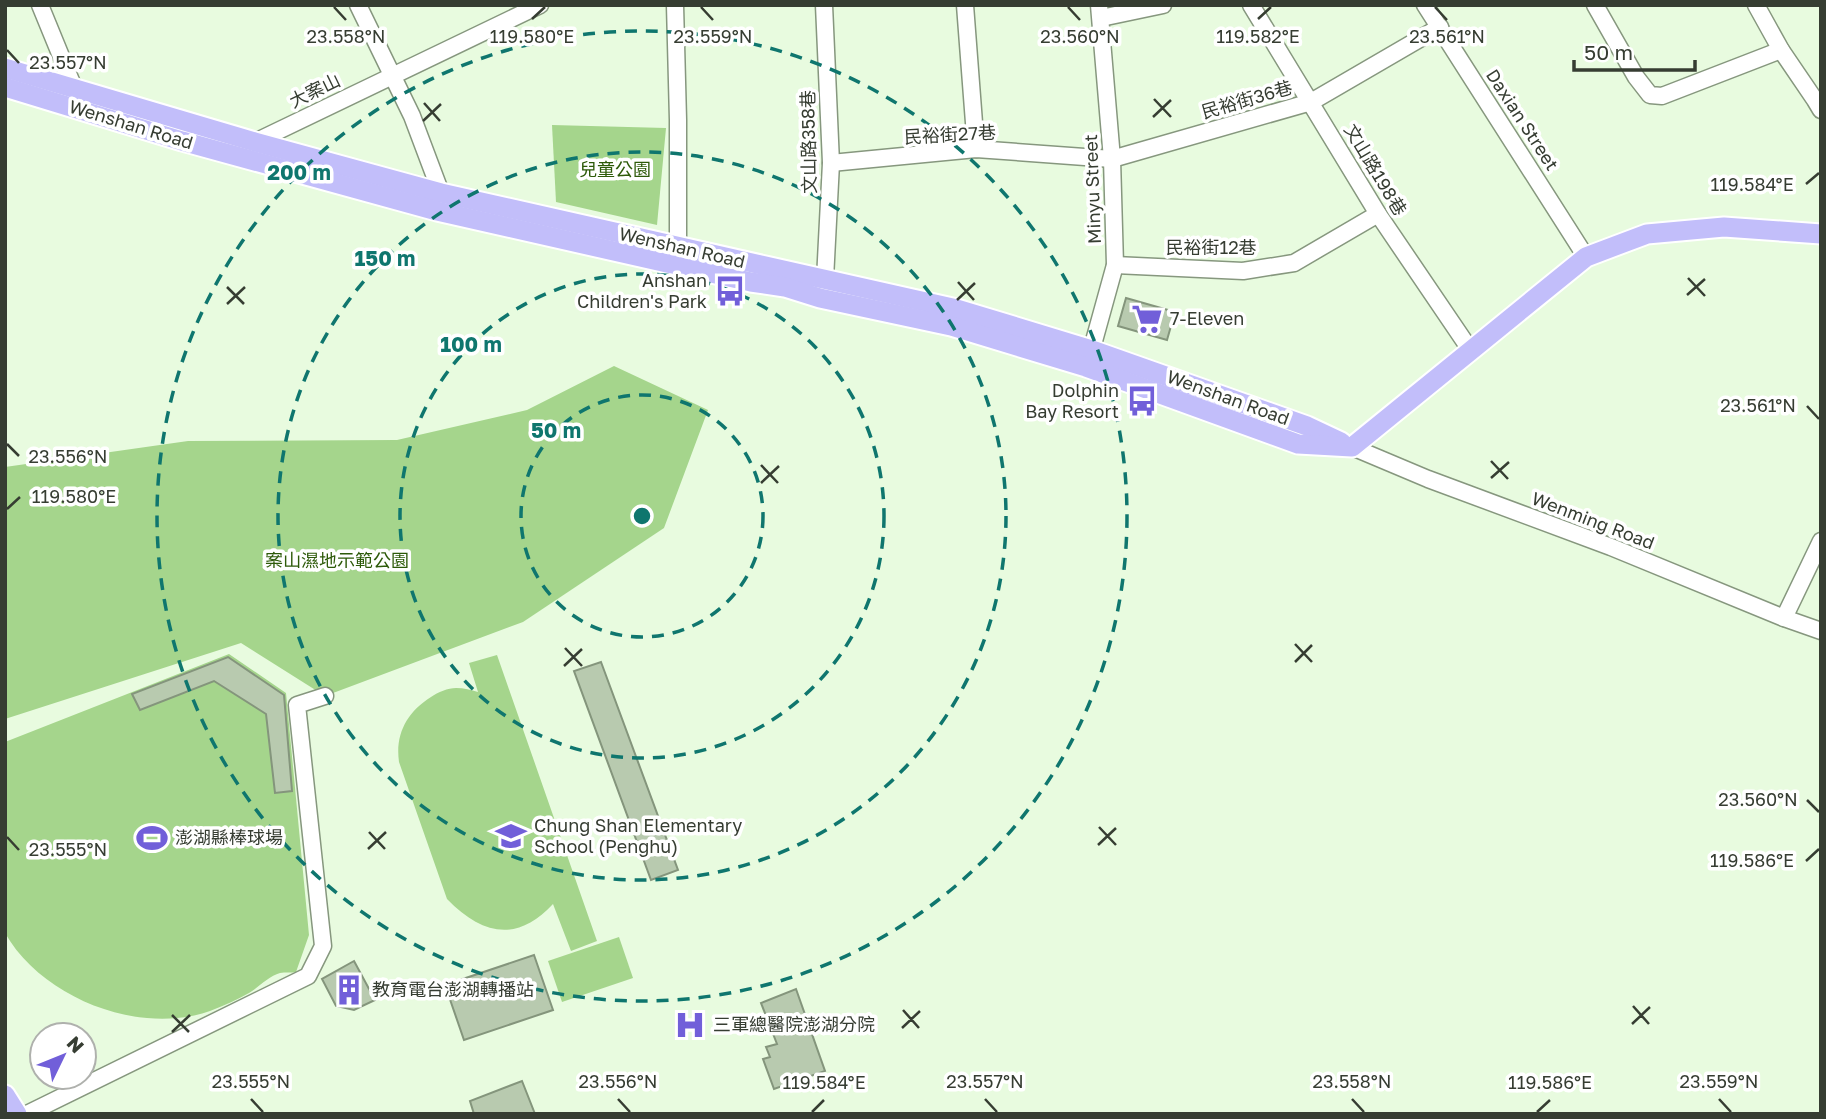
<svg xmlns="http://www.w3.org/2000/svg" width="1826" height="1119" font-family="'Golos Text','Noto Sans TC',sans-serif">
	<rect width="100%" height="100%" fill="#e8fbdf"/>
	<g fill="#a5d58c">
		<path d="M 552,125 L 666,128 L 657,225 L 556,202 Z"/>
		<path d="M 614,366 L 708,410 L 664,528 L 523,622 L 325,696 L 241,643 L 5,719 L 5,467 L 188,441 L 397,440 L 527,410 Z"/>
		<path d="M 229,654 L 286,693 L 309,935 L 296,972 C 291,973 285,972 280,973 C 269,976 259,987 249,993 C 237,1000 223,1006 210,1011 C 139,1036 42,998 5,933 L 5,742 Z"/>
		<path d="M 497,655 L 597,941 L 571,951 L 553,904 C 517,943 482,935 447,899 L 399,762 C 395,734 407,712 431,697 C 438,692 448,688 456,688 C 464,688 471,690 478,692 L 469,663 Z"/>
		<path d="M 619,937 L 633,978 L 562,1002 L 548,961 Z"/>
	</g>
	<g fill="#b8caaf" stroke="#84957c" stroke-width="2">
		<path d="M 1126,298 L 1175,312 L 1167,340 L 1118,326 Z"/>
		<path d="M 228,657 L 284,695 L 292,791 L 275,793 L 266,714 L 214,681 L 140,710 L 132,694 Z"/>
		<path d="M 601,662 L 678,870 L 651,880 L 574,671 Z"/>
		<path d="M 534,955 L 553,1010 L 464,1040 L 445,985 Z"/>
		<path d="M 354,961 L 375,1000 L 354,1010 L 336,1006 L 322,979 Z"/>
		<path d="M 796,989 L 825,1071 L 774,1089 L 763,1059 L 770,1057 L 766,1047 L 777,1044 L 761,1003 Z"/>
		<path d="M 522,1081 L 535,1114 L 474,1114 L 470,1101 Z"/>
	</g>
	<g fill="none" stroke-linecap="round" stroke-linejoin="round">
		<g stroke="#86977e" stroke-width="19">
			<g id="minor">
				<path d="M 40,5 L 74,88"/>
				<path d="M 358,5 L 412,116 L 441,193"/>
				<path d="M 824,5 L 831,163 L 825,279"/>
				<path d="M 965,5 L 976,149"/>
				<path d="M 1251,5 L 1378,214 L 1471,351"/>
				<path d="M 1425,5 L 1586,257"/>
				<path d="M 1595,5 L 1636,77 L 1650,95 L 1662,96 L 1781,50"/>
				<path d="M 1756,5 L 1781,50 L 1815,100 L 1821,110"/>
				<path d="M 1101,18 L 1163,5"/>
				<path d="M 255,142 L 540,5"/>
				<path d="M 831,163 L 976,149 L 1112,159 L 1311,102 L 1440,27"/>
				<path d="M 675,258 L 678,247 L 678,120 L 675,5"/>
				<path d="M 1115,265 L 1243,271 L 1294,263 L 1378,214"/>
				<path d="M 1089,359 L 1115,265 L 1112,159 L 1099,5"/>
				<path d="M 1352,447 L 1428,479 L 1611,547 L 1784,618 L 1821,631"/>
				<path d="M 1784,618 L 1821,541"/>
				<path d="M 27,1114 L 308,976 L 323,946 L 297,705 L 325,696"/>
			</g>
		</g>
		<g stroke="#fff" stroke-width="23">
			<g id="major">
				<path d="M 5,68 L 255,142 L 441,193 L 957,309 L 1092,350 L 1307,426 L 1341,442"/>
				<path d="M 5,87 L 182,141 L 437,211 L 751,282 L 785,287 L 820,298 L 951,326 L 1086,367 L 1298,444 L 1352,447 L 1586,257 L 1647,234 L 1724,227 L 1821,234"/>
				<path d="M 5,1095 L 17,1114"/>
			</g>
		</g>
		<use href="#minor" stroke="#fff" stroke-width="16"/>
		<use href="#major" stroke="#c2befa" stroke-width="19"/>
	</g>
	<path fill="none" stroke="#363d32" stroke-width="2.5" d="M 334,7 L 346,20M 701,7 L 713,20M 1068,7 L 1080,20M 1435,7 L 1447,20M 532,19 L 545,7M 1258,19 L 1271,7M 7,50 L 19,63M 1154,99 L 1171,117M 424,103 L 440,121M 1153,117 L 1171,100M 423,121 L 441,104M 1806,184 L 1819,173M 1688,278 L 1705,296M 958,282 L 974,300M 227,287 L 244,304M 1687,295 L 1705,279M 957,300 L 975,283M 227,304 L 245,287M 1807,406 L 1819,419M 7,444 L 19,456M 1491,461 L 1508,479M 761,465 L 778,483M 1491,478 L 1509,462M 761,483 L 779,466M 7,509 L 20,497M 1295,644 L 1312,662M 565,648 L 582,666M 1295,662 L 1312,645M 564,666 L 582,649M 1807,800 L 1819,812M 1099,827 L 1116,845M 369,832 L 385,849M 7,837 L 19,850M 1098,845 L 1116,828M 368,849 L 386,832M 1806,861 L 1819,849M 1633,1006 L 1649,1024M 903,1010 L 919,1028M 172,1015 L 189,1032M 1632,1024 L 1650,1007M 902,1028 L 920,1011M 172,1032 L 190,1015M 251,1099 L 263,1112M 618,1099 L 630,1112M 985,1099 L 997,1112M 1352,1099 L 1364,1112M 1719,1099 L 1731,1112M 812,1112 L 824,1100M 1537,1112 L 1550,1100"/>
	<g fill="none" stroke="#0f766e" stroke-width="3.5" stroke-dasharray="12 9">
		<circle cx="642" cy="516" r="121"/>
		<circle cx="642" cy="516" r="242"/>
		<circle cx="642" cy="516" r="364"/>
		<circle cx="642" cy="516" r="485"/>
	</g>
	<defs>
		<g id="bus-bare" transform="scale(2.415)"><path d="M-5-6H5V4H4V6H2V4H-2V6H-4V4H-5ZM-3.5-4V0h7V-4ZM-3.5 1.2v1.5H-2V1.2ZM2 1.2v1.5H3.5V1.2Z" fill="#715fd9" stroke="#fff" stroke-width="2.5" paint-order="stroke"/></g>
		<g id="supermarket-bare" transform="scale(2.415)"><path d="M-6-5.5h2.5l.6 2H6L4.5 2H-2.5L-4.4-4H-6ZM-1.5 3.2a1.3 1.3 0 1 0 .1 0ZM3 3.2a1.3 1.3 0 1 0 .1 0Z" fill="#715fd9" stroke="#fff" stroke-width="2.5" paint-order="stroke"/></g>
		<g id="school-bare" transform="scale(2.415)"><path d="M0-5L7-2L0 1L-7-2ZM-4 1L0 2.5L4 1V4Q0 6-4 4Z" fill="#715fd9" stroke="#fff" stroke-width="2.5" paint-order="stroke"/></g>
		<g id="stadium-bare" transform="scale(2.415)"><path d="M0-5a6.5 5 0 1 0 0 10a6.5 5 0 1 0 0-10ZM-3.5-1.8h7v3.6h-7Z" fill="#715fd9" stroke="#fff" stroke-width="2.5" paint-order="stroke"/></g>
		<g id="building-bare" transform="scale(2.415)"><path d="M-4-6H4V6H1V3H-1V6H-4ZM-2.5-4.3h1.7v1.8h-1.7ZM.8-4.3h1.7v1.8H.8ZM-2.5-1h1.7V.8h-1.7ZM.8-1h1.7V.8H.8Z" fill="#715fd9" stroke="#fff" stroke-width="2.5" paint-order="stroke"/></g>
		<g id="hospital-bare" transform="scale(2.415)"><path d="M-5-5h3v3.5h4V-5h3V5h-3V1.5h-4V5h-3Z" fill="#715fd9" stroke="#fff" stroke-width="2.5" paint-order="stroke"/></g>
	</defs>
	<g fill-rule="evenodd">
		<use href="#bus-bare" x="730" y="291"/>
		<use href="#supermarket-bare" x="1147" y="319"/>
		<use href="#bus-bare" x="1142" y="401"/>
		<use href="#school-bare" x="511" y="836"/>
		<use href="#stadium-bare" x="152" y="838"/>
		<use href="#building-bare" x="349" y="990"/>
		<use href="#hospital-bare" x="690" y="1025"/>
	</g>
	<g text-anchor="middle" stroke-width="7" stroke-linejoin="round" paint-order="stroke">
		<g font-size="18" fill="#363d32" stroke="#fff">
			<text transform="translate(315 91) rotate(-26)" y="6">大案山</text>
			<text transform="translate(1247 100) rotate(-16)" y="6">民裕街36巷</text>
			<text transform="translate(1522 120) rotate(57)" y="6">Daxian Street</text>
			<text transform="translate(131 125) rotate(17)" y="6">Wenshan Road</text>
			<text transform="translate(950 135) rotate(-3)" y="6">民裕街27巷</text>
			<text transform="translate(809 142) rotate(-91)" y="6">文山路358巷</text>
			<text transform="translate(1375 170) rotate(59)" y="6">文山路198巷</text>
			<text transform="translate(1093 189) rotate(-92)" y="6">Minyu Street</text>
			<text transform="translate(682 248) rotate(13)" y="6">Wenshan Road</text>
			<text x="1211" y="254">民裕街12巷</text>
			<text transform="translate(1228 398) rotate(20)" y="6">Wenshan Road</text>
			<text transform="translate(1593 521) rotate(21)" y="6">Wenming Road</text>
		</g>
		<g font-size="18" fill="#2d5a09" stroke="#fff">
			<text x="615" y="176">兒童公園</text>
			<text x="337" y="567">案山濕地示範公園</text>
		</g>
		<g font-size="18" fill="#363d32" stroke="#fff" text-anchor="start">
			<text x="707" y="287" text-anchor="end">Anshan<tspan x="707" dy="21">Children's Park</tspan></text>
			<text x="1170" y="325">7-Eleven</text>
			<text x="1119" y="397" text-anchor="end">Dolphin<tspan x="1119" dy="21">Bay Resort</tspan></text>
			<text x="534" y="832">Chung Shan Elementary<tspan x="534" dy="21">School (Penghu)</tspan></text>
			<text x="175" y="844">澎湖縣棒球場</text>
			<text x="372" y="996">教育電台澎湖轉播站</text>
			<text x="713" y="1031">三軍總醫院澎湖分院</text>
		</g>
	</g>
	<g font-size="18" text-anchor="middle" fill="#363d32" stroke="#fff" stroke-width="7" stroke-linejoin="round" paint-order="stroke">
		<text x="532" y="43">119.580°E</text>
		<text x="1258" y="43">119.582°E</text>
		<text x="346" y="43">23.558°N</text>
		<text x="1080" y="43">23.560°N</text>
		<text x="713" y="43">23.559°N</text>
		<text x="1447" y="43">23.561°N</text>
		<text x="68" y="69">23.557°N</text>
		<text x="1752" y="191">119.584°E</text>
		<text x="1758" y="412">23.561°N</text>
		<text x="68" y="463">23.556°N</text>
		<text x="74" y="503">119.580°E</text>
		<text x="1758" y="806">23.560°N</text>
		<text x="68" y="856">23.555°N</text>
		<text x="1752" y="867">119.586°E</text>
		<text x="251" y="1088">23.555°N</text>
		<text x="618" y="1088">23.556°N</text>
		<text x="985" y="1088">23.557°N</text>
		<text x="1352" y="1088">23.558°N</text>
		<text x="1719" y="1088">23.559°N</text>
		<text x="824" y="1089">119.584°E</text>
		<text x="1550" y="1089">119.586°E</text>
	</g>
	<circle cx="642" cy="516" r="10" fill="#0f766e" stroke="#fff" stroke-width="3.5"/>
	<g font-size="21" text-anchor="middle" font-weight="bold" fill="#0f766e" stroke="#fff" stroke-width="7" stroke-linejoin="round" paint-order="stroke">
		<text x="299" y="180">200 m</text>
		<text x="385" y="266">150 m</text>
		<text x="471" y="352">100 m</text>
		<text x="556" y="438">50 m</text>
	</g>
	<rect width="1826" height="1119" fill="none" stroke="#363d32" stroke-width="14"/>
	<g transform="translate(63 1056) rotate(47)"><circle r="33" fill="#ffffff" stroke="#afb1ad" stroke-width="2"/>
	<path d="M0-5L12 26L0 18L-12 26Z" fill="#715fd9"/>
	<text y="-10" font-size="19" font-weight="bold" text-anchor="middle" fill="#363d32">N</text>
	</g>
	<path d="M1574 60v10h121v-10" fill="none" stroke="#363d32" stroke-width="3.5"/>
	<text x="1584" y="60" font-size="21" fill="#363d32" stroke="#ffffff" stroke-width="5" paint-order="stroke">50 m</text>
</svg>
